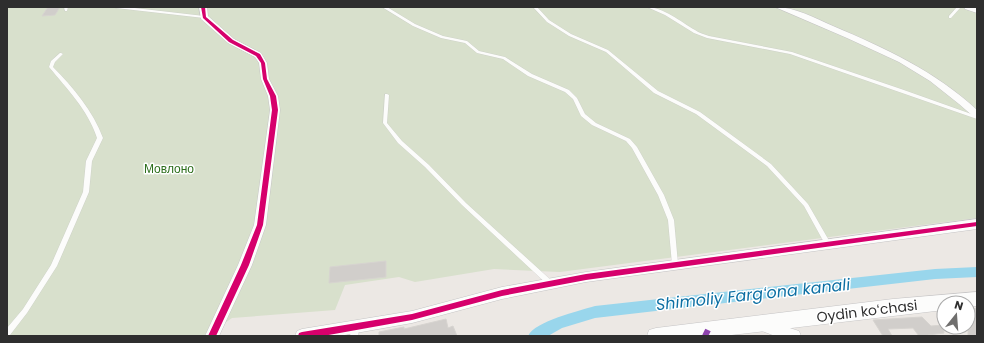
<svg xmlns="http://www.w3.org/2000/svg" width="984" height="343" font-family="Poppins,sans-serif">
	<rect width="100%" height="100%" fill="#ece8e4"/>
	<path fill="#d8e0cc" d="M 7,7 L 977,7 L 977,218 L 560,272 L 494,269 L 415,282 L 399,277 L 345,285 L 335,310 L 232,318 L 206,336 L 7,336 Z"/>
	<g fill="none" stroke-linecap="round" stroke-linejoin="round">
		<path fill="#99d6ec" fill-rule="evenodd" d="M 977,267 L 977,277 L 935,279 L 595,318 L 562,328 L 548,336 L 528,336 C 535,321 579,311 595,306 L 935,269 Z"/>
	</g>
	<g fill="#d1cecb" stroke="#d7d4d0">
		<path d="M 48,7 L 60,7 L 55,15 L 42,16 Z"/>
		<path d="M 386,261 L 386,277 L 329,283 L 330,267 Z"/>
		<path d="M 977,308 L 977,336 L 968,336 L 968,310 Z"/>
		<path d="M 922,317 L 931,326 L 944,325 L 944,333 L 928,335 L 929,336 L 919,336 L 913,328 L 888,329 L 892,336 L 883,336 L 873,320 Z"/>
		<path d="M 446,319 L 448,328 L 453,326 L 457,336 L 379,336 L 379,332 L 404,327 L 404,329 Z"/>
	</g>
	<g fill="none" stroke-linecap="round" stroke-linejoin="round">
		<g stroke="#c5c4c5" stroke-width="0.5">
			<g id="service">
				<path d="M 64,7 L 68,7 L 67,11 L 65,11 Z"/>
				<path d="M 114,7 L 126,7 L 204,16 L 206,17 L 204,18 L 116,8 Z"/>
				<path d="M 382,7 L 387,7 L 415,24 L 443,36 L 467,41 L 479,51 L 505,57 L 532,74 L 569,90 L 577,98 L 585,114 L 596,123 L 630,139 L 637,147 L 664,195 L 674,220 L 678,264 L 677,266 L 675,267 L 673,266 L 672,264 L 668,220 L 658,195 L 632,148 L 626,141 L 592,125 L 581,116 L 573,99 L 565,92 L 528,76 L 503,59 L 477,53 L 465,43 L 441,38 L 413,26 Z"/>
				<path d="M 533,7 L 537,7 L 549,20 L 571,34 L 608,50 L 658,91 L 700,112 L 771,164 L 808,204 L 831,244 L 830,246 L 826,246 L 804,206 L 767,166 L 696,114 L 654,93 L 606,52 L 569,36 L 547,22 Z"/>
				<path d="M 647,7 C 663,7 681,22 695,30 C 699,33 704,34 709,36 L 792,52 L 901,89 L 977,116 L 977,119 L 790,54 L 707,38 L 694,33 L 665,15 Z"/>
				<path d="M 957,7 L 961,7 L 951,18 L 949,18 L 949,16 Z"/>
				<path d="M 60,53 L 61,53 L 63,54 L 55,62 L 53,67 C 73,87 93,111 103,138 L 92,161 L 89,192 L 57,266 L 27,313 L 10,335 L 7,336 L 7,328 L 23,309 L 51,265 L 83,192 L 86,161 L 97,138 C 88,110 67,89 49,67 L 51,61 Z"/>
				<path d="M 385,94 L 387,94 L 389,95 L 387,123 L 402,141 L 429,165 L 466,203 L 553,282 L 554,284 L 553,286 L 551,287 L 549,286 L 462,205 L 425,167 L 398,143 L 383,123 Z"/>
				<path d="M 355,325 L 358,326 L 359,328 L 358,336 L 350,336 L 352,326 Z"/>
			</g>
		</g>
		<g stroke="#c5c4c5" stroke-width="1">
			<g id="minor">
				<path d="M 199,7 L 207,7 L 208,16 L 234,39 L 261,53 L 267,63 L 269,79 L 278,96 L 280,110 L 266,225 L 252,265 L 219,336 L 205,336 L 238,265 L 254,225 L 270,110 L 268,96 L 261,79 L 259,63 L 255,57 L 228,43 L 201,19 Z"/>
				<path d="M 775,7 C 795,7 815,18 833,26 C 885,48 935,71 977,110 L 977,118 L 974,117 L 959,104 L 930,81 L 899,62 L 847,38 Z"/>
				<path d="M 964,7 L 977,8 L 977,13 L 965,9 Z"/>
				<path d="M 977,219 L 977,229 L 586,282 L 502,299 L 412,323 L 339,336 L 295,336 L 297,331 L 302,329 L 412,311 L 502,287 L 586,272 Z"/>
				<path d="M 762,319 L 799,331 L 801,336 L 775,336 L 757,329 L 755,325 L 757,321 Z"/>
			</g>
		</g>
		<g stroke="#c5c4c5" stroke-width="1">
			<path id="tertiary" d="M 977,292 L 977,306 L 968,307 L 968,303 L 944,303 L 944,310 L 723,336 L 647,336 L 649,330 L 656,328 L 893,299 Z"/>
		</g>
		<use href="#service" fill="#fcfcfb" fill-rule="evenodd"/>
		<use href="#minor" fill="#fcfcfb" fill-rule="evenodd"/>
		<use href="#tertiary" fill="#fcfcfb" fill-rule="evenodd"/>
		<path stroke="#8e44ad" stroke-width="6" stroke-dasharray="12 6" stroke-linecap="butt" d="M 705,336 L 708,330"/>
		<g stroke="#fff" stroke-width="2">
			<g id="cycleway">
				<path d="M 201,7 L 205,7 L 206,17 L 233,40 L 260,54 L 265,63 L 267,79 L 276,96 L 278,110 L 263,225 L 249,265 L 216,336 L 208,336 L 241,265 L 257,225 L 272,110 L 270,96 L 263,79 L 261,63 L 256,56 L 229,42 L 203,18 Z"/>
				<path d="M 977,222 L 977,226 L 586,280 L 502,296 L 412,320 L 323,336 L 298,336 L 299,333 L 302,332 L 412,314 L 502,290 L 586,274 Z"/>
			</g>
		</g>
		<use href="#cycleway" fill="#d6006c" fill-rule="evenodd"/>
	</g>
	<g text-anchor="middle" stroke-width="3" stroke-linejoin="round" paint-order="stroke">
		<g font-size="12" fill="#2c6e1b" stroke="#fff">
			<text x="169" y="173">Мовлоно</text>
		</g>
		<g font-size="14" fill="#2e2e2e" stroke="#fff">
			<text transform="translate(867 311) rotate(-7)" y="5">Oydin koʻchasi</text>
		</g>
		<g font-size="16" font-style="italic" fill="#0d6fa3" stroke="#fff">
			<text transform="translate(753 294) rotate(-6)" y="6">Shimoliy Fargʻona kanali</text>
		</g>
	</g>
	<rect width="984" height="343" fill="none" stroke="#2e2e2e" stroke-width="16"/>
	<g transform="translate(956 315) rotate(17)"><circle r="19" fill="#ffffff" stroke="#ababab"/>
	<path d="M0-3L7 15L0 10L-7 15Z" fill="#706f6e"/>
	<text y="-6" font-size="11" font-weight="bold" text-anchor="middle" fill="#2e2e2e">N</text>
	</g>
</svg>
